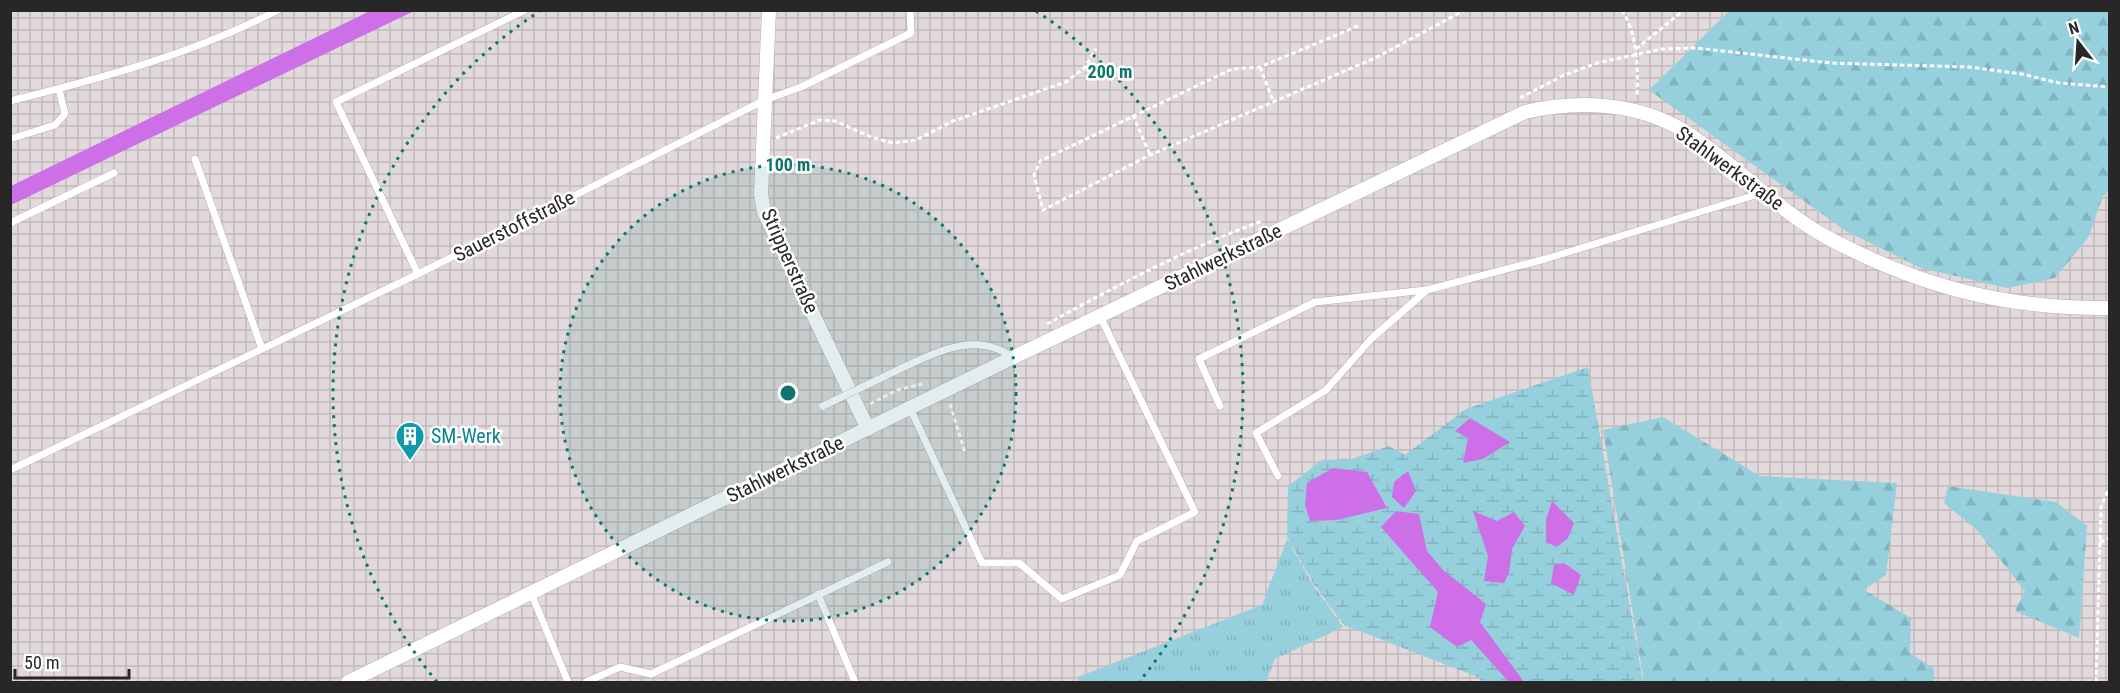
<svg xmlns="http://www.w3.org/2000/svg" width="2120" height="693" font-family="'Roboto Condensed',sans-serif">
	<defs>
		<pattern id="industrial-grid" width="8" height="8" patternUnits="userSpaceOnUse" patternTransform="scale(1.5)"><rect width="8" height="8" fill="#e1d9db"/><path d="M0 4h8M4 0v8" fill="none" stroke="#c1babc"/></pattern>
		<pattern id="grass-tufts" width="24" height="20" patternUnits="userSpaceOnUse" patternTransform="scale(1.5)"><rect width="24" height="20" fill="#97d0dd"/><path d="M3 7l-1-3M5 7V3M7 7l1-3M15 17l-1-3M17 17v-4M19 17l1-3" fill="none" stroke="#82b3be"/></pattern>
		<pattern id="forest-firs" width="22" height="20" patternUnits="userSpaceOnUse" patternTransform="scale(1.5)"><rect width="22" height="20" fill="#97d0dd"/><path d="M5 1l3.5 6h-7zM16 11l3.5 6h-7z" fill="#82b3be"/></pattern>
		<pattern id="wetland-marsh" width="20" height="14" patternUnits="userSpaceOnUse" patternTransform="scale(1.5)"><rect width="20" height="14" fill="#97d0dd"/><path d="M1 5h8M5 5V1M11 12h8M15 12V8" fill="none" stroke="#82b3be"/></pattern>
	</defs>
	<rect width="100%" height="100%" fill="#d8e9da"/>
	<rect fill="url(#industrial-grid)" x="11" y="11" width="2098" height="671"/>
	<path fill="url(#grass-tufts)" d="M 1287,539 L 1313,585 L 1343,627 L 1275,659 L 1266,682 L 1078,682 L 1078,677 L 1262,605 Z"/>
	<g fill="url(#forest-firs)">
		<path d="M 1730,10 L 2109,11 L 2109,190 L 2103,196 L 2088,238 L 2055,278 L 2007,288 L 1921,268 L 1846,231 L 1649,90 Z"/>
		<path d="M 1663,417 L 1760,476 L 1897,483 L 1886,575 L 1864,590 L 1911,618 L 1910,653 L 1934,669 L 1934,682 L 1644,682 L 1603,430 Z"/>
		<path d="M 1948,486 L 2056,502 L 2087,526 L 2079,638 L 2015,611 L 2025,591 L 1976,529 L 1944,503 Z"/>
	</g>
	<path fill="url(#wetland-marsh)" d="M 1588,367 L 1643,682 L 1484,682 L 1475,676 L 1344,625 L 1314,584 L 1287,537 L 1288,486 L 1322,460 L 1352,459 L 1389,446 L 1405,455 L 1466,409 Z"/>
	<g fill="#cd6fe7">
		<path d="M 370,11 L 414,11 L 11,205 L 11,186 Z"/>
		<path d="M 1470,418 L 1510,442 L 1483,459 L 1463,463 L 1468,438 L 1455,431 Z"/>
		<path d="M 1333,468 L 1367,472 L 1387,508 L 1337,520 L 1310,521 L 1305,505 L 1307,483 Z"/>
		<path d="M 1408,471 L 1416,491 L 1404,508 L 1392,497 L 1394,482 Z"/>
		<path d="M 1552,501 L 1574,523 L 1568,538 L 1557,547 L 1546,542 L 1546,520 Z"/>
		<path d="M 1396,511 L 1419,514 L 1427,551 L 1443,570 L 1486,604 L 1480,622 L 1524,682 L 1509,682 L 1471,640 L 1457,647 L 1430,627 L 1438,592 L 1381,527 Z"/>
		<path d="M 1473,511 L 1497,521 L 1514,512 L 1525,526 L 1512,549 L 1509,573 L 1504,583 L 1484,581 L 1488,556 Z"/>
		<path d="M 1564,563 L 1581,575 L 1574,595 L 1551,583 L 1554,565 Z"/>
	</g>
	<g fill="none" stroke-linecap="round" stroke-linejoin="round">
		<g stroke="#baadb5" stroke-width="8">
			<g id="service">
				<path d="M 10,101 C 102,78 193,54 278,10"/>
				<path d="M 10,139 L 55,125 L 65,114 L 59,89"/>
				<path d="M 195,159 L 262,349"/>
				<path d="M 10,223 L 114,173"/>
				<path d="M 418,274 L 336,102 L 525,10"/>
				<path d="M 906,366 C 930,355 960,340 987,346 C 996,347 1006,353 1014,357"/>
				<path d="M 1220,406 L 1199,359 L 1315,302 L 1426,290"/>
				<path d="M 910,408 L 982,563 L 1019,563 L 1062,599 L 1120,575 L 1137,541 L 1195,512 L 1100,316"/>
				<path d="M 10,470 L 418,274 L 765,100 L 801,87 L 911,33 L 910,10"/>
				<path d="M 1278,476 L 1256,433 L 1326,390 L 1371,339 L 1427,290 L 1545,259 L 1762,193"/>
				<path d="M 531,593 L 568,682"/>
				<path d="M 818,594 L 855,682"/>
				<path d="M 586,682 L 620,667 L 651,674 L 888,562"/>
			</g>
		</g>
		<g stroke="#baadb5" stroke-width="15">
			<g id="minor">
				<path d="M 769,10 L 761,194 L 764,212 L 868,429"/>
				<path d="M 348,682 L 1014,357 L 1525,112 C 1577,100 1637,102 1684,131 C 1735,163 1776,210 1830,239 C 1921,287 2006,309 2110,308"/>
			</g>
		</g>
		<g stroke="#fff" stroke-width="3" stroke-dasharray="4.5 3" stroke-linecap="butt">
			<path d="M 1622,10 C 1638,36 1638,68 1637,97"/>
			<path d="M 1358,26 L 1260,67 L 1232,69 L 1040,161 L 1034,175 L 1043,210 L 1150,155 L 1375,58 L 1465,10"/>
			<path d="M 1636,49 L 1684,10"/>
			<path d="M 1260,67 L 1274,103"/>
			<path d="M 1520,98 L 1562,76 L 1597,63 L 1662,49 L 1696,48 L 1831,63 L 1969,67 L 2022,74 L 2059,83 L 2110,87"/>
			<path d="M 1133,115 L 1150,155"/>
			<path d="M 776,138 L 820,120 L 835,121 L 871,137 L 893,143 L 916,140 L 953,121 L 1066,82 L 1084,68 L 1096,49"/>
			<path d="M 1047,324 C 1116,286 1188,248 1262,221"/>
			<path d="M 870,404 L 897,390 L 922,384"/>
			<path d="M 950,404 L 965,453"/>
			<path d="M 2100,542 L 2110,538"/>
			<path d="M 2096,682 L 2101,507 L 2110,485"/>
		</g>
		<use href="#service" stroke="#fff" stroke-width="7"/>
		<use href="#minor" stroke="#fff" stroke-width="14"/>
		<g stroke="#baadb5" stroke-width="8" stroke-linecap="butt">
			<path id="service-bridge" d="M 823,406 L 906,366"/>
		</g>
		<use href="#service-bridge" stroke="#fff" stroke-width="7"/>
	</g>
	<circle cx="788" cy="393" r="228" fill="#0f766e" fill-opacity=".12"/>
	<g fill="none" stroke="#0f766e" stroke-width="3" stroke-dasharray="3 6">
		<circle cx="788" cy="393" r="228"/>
		<path d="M437 682A455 455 0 0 1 540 11M1036 11A455 455 0 0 1 1139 682"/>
	</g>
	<defs>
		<g id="building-pin" transform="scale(1.5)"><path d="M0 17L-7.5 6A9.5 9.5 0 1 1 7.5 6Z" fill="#0f9aa8" stroke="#fff"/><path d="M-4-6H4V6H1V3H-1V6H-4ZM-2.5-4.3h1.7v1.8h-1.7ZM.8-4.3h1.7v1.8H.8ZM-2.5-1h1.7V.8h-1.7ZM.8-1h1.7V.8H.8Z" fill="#fff"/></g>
	</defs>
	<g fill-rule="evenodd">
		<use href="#building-pin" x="410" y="436"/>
	</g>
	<g text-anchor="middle" stroke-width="5" stroke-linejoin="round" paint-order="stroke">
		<g font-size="20" fill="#272727" stroke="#fff">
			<text transform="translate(1730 168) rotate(36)" y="7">Stahlwerkstraße</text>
			<text transform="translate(514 226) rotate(-27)" y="7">Sauerstoffstraße</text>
			<text transform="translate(1223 257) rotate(-26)" y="7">Stahlwerkstraße</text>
			<text transform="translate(790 261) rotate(66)" y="7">Stripperstraße</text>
			<text transform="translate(785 469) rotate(-26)" y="7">Stahlwerkstraße</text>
		</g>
		<g font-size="20" fill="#0d838f" stroke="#fff" text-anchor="start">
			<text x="431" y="443">SM-Werk</text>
		</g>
	</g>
	<circle cx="788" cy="393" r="9" fill="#0f766e" stroke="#fff" stroke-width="3"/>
	<g font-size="18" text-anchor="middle" font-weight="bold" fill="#0f766e" stroke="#fff" stroke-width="5" stroke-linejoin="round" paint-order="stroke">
		<text x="1110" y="78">200 m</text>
		<text x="788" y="171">100 m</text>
	</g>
	<rect width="2120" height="693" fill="none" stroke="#272727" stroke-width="24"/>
	<g transform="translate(2078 42) rotate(343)" stroke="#ffffff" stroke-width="4.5" paint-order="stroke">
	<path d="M0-4.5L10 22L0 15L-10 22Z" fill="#272727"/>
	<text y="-9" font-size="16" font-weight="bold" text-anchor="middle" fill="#272727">N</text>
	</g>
	<path d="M15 669v9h114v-9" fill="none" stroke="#272727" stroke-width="3"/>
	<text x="24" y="669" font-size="18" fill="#272727" stroke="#ffffff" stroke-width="4.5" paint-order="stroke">50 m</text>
</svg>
